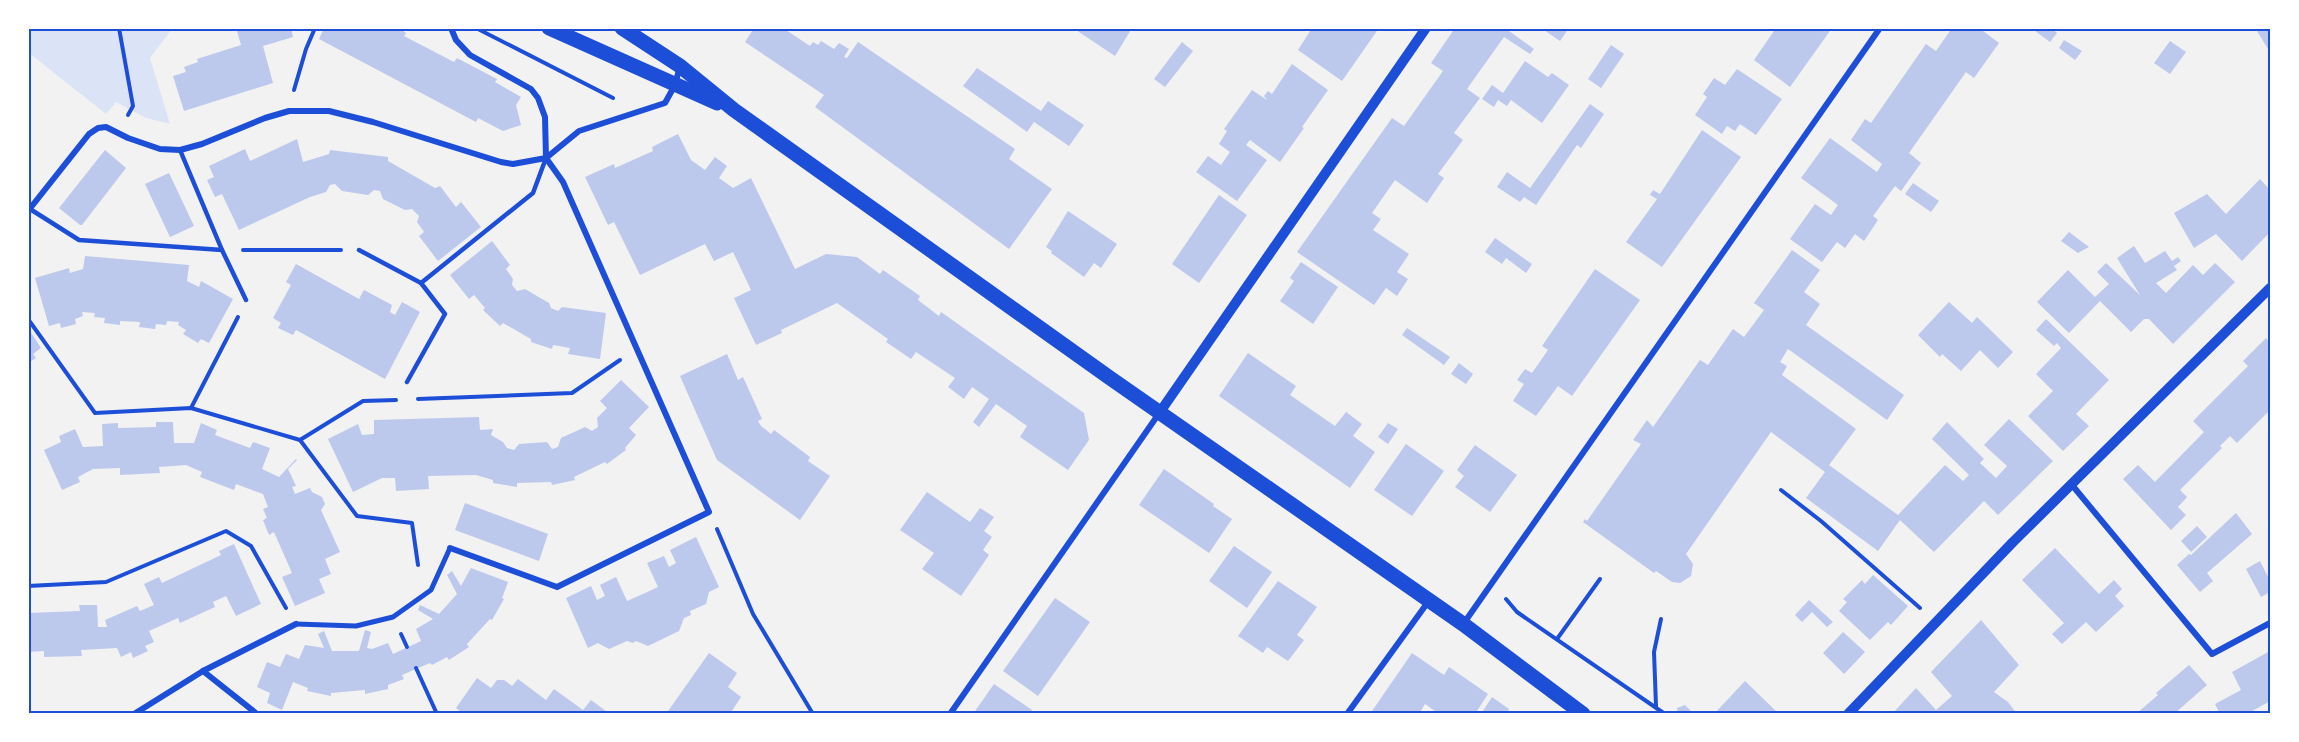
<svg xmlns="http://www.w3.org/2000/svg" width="2299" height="742" font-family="'Fira Sans Condensed',sans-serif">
	<rect width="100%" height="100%" fill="#f2f2f2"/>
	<path fill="#dbe4f7" d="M 28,29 L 172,29 L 150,58 L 170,124 L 146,118 L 116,102 L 106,114 L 29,53 Z"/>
	<g fill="#bdc9ec">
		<path d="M 236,28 L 291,28 L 293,37 L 263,46 L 273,83 L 184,111 L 173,76 L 186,72 L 184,67 L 198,62 L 197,59 L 241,45 Z"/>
		<path d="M 324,28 L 399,28 L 406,33 L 404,36 L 454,62 L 457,58 L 497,79 L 495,82 L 521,97 L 516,105 L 521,125 L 503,131 L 478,118 L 476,122 L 319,39 Z"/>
		<path d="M 754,28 L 783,28 L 810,46 L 813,42 L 818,45 L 821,41 L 834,49 L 839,43 L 849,49 L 844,57 L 847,58 L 858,42 L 1015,149 L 1009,159 L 1052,189 L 1009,249 L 815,107 L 824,95 L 745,42 Z"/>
		<path d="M 1073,28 L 1132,28 L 1115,56 Z"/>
		<path d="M 1312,28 L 1379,28 L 1342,81 L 1298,50 Z"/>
		<path d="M 1455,28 L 1505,28 L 1534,49 L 1530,54 L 1504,37 L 1479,72 L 1467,89 L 1480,98 L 1454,133 L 1463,140 L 1438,174 L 1444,178 L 1427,203 L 1395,180 L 1372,213 L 1381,219 L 1373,230 L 1409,254 L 1397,272 L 1408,279 L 1397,296 L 1386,288 L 1374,305 L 1297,252 L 1392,118 L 1404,126 L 1443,71 L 1431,63 Z"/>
		<path d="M 1541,28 L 1569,28 L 1560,41 Z"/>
		<path d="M 1776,28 L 1832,28 L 1790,87 L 1754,60 Z"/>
		<path d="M 1952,28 L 1979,28 L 1999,43 L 1974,78 L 1966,72 L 1909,153 L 1921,163 L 1901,191 L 1895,186 L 1873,216 L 1878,220 L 1864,241 L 1855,234 L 1845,248 L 1837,242 L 1822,262 L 1790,239 L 1815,204 L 1831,215 L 1838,205 L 1801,178 L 1830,138 L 1877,172 L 1882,164 L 1851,140 L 1865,119 L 1871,123 L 1926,44 L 1936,51 Z"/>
		<path d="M 2031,28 L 2051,28 L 2057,33 L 2050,42 Z"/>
		<path d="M 2255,28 L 2270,28 L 2270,52 Z"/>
		<path d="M 2064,40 L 2082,51 L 2075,60 L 2059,48 Z"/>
		<path d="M 2170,41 L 2186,52 L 2170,74 L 2154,63 Z"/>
		<path d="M 1182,42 L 1193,51 L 1165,87 L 1154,79 Z"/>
		<path d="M 1611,45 L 1624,54 L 1601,88 L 1588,79 Z"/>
		<path d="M 1525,61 L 1548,77 L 1552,73 L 1569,85 L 1542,123 L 1511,100 L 1507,106 L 1498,100 L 1494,107 L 1482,99 L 1492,85 L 1503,93 Z"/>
		<path d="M 1292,64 L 1328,90 L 1302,127 L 1304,128 L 1280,162 L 1250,140 L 1246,145 L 1267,160 L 1237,201 L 1196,172 L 1208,156 L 1221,165 L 1230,152 L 1219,144 L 1227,131 L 1224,129 L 1252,90 L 1267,100 L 1264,96 L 1268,91 L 1272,94 Z"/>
		<path d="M 977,68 L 1041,111 L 1048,101 L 1084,125 L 1069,146 L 1034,122 L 1027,132 L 963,86 Z"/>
		<path d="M 1737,69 L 1782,99 L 1756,135 L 1740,124 L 1735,131 L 1727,126 L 1722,134 L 1695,115 L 1707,97 L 1703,94 L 1714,78 L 1725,85 Z"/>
		<path d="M 1590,104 L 1604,114 L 1581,148 L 1577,145 L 1536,205 L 1524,197 L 1520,202 L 1497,187 L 1507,172 L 1530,188 Z"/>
		<path d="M 1702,130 L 1741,157 L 1662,267 L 1626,242 L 1657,199 L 1650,195 L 1653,190 L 1660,194 Z"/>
		<path d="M 678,134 L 691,160 L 705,170 L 715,157 L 727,166 L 719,178 L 733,188 L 751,178 L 795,269 L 826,254 L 857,257 L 880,274 L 883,270 L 920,296 L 918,300 L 939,316 L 941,312 L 1084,413 L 1089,440 L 1068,470 L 1020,437 L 1027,426 L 996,404 L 979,427 L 973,422 L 989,399 L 972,387 L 964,399 L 948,387 L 955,378 L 916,352 L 911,359 L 886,342 L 888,339 L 837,303 L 781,330 L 782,333 L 756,345 L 734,298 L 751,290 L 733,252 L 714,261 L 705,244 L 640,275 L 614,222 L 608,225 L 585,177 L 614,164 L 615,168 L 633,160 L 653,151 L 652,147 Z"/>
		<path d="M 297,139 L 303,162 L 329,154 L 330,150 L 388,157 L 388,161 L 435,188 L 440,186 L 456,207 L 461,202 L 481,227 L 438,261 L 419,236 L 424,232 L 417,222 L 419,216 L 412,209 L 405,210 L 383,199 L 380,191 L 374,190 L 368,195 L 342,191 L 335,184 L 330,185 L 326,192 L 310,197 L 239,230 L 222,194 L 215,197 L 207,180 L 214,177 L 209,166 L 245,149 L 250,161 Z"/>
		<path d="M 105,150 L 126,168 L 82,225 L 80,225 L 59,208 Z"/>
		<path d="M 169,173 L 194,226 L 170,237 L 145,184 Z"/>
		<path d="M 2260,179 L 2270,190 L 2270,225 L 2268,227 L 2270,232 L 2242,261 L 2216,234 L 2194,248 L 2174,213 L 2207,194 L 2226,214 Z"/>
		<path d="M 1913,183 L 1939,201 L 1931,212 L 1905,194 Z"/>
		<path d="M 1219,195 L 1247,215 L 1199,283 L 1172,264 Z"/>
		<path d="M 1068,211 L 1117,244 L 1101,268 L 1094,263 L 1084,277 L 1051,253 L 1052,251 L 1046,247 Z"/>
		<path d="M 2069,232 L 2089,247 L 2078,253 L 2061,241 Z"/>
		<path d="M 1495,238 L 1532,264 L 1526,273 L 1506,258 L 1502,264 L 1485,252 Z"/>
		<path d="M 492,241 L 510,265 L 506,269 L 513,279 L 512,285 L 517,291 L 525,289 L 549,303 L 551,308 L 558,311 L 562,307 L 606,313 L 600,359 L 568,354 L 570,348 L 553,345 L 552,349 L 531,342 L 531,339 L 503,323 L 500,326 L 483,310 L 485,308 L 474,295 L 469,299 L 450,275 Z"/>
		<path d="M 2134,246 L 2145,263 L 2165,251 L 2172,261 L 2178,257 L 2181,261 L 2174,266 L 2177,270 L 2156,283 L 2166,293 L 2193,265 L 2203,275 L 2215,263 L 2235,282 L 2173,344 L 2149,319 L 2144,319 L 2131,332 L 2100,301 L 2069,333 L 2037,302 L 2068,270 L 2095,297 L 2109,284 L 2097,272 L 2106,263 L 2140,295 L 2117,258 Z"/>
		<path d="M 1792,250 L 1820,270 L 1804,292 L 1820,304 L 1806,325 L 1904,395 L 1887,420 L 1788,349 L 1780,362 L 1787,366 L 1782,375 L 1856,429 L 1829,465 L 1898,515 L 1945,465 L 1963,481 L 1969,475 L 1932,439 L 1947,422 L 1984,459 L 1980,463 L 1996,478 L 2007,466 L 1984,445 L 2009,419 L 2053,461 L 1998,515 L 1984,501 L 1934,552 L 1900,520 L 1878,551 L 1806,498 L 1825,472 L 1771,432 L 1686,554 L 1693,564 L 1691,576 L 1680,583 L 1672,582 L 1656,571 L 1654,573 L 1583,522 L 1585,519 L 1587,521 L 1641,444 L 1633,440 L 1647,420 L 1653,427 L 1700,360 L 1708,365 L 1733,329 L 1744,337 L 1764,310 L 1754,303 Z"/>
		<path d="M 85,256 L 189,265 L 187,281 L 199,287 L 201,281 L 233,299 L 209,343 L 201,339 L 198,343 L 183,334 L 186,330 L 178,325 L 179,322 L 167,321 L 166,325 L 156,324 L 155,329 L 139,327 L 140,322 L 120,321 L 120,325 L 104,323 L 105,318 L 94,317 L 95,313 L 82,312 L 83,316 L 75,319 L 76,324 L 61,328 L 60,323 L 49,326 L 35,278 L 69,268 L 70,273 L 83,269 Z"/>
		<path d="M 1301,262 L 1338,287 L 1313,324 L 1280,301 L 1294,281 L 1290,278 Z"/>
		<path d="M 296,264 L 359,299 L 364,290 L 392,305 L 390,312 L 395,315 L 402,302 L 420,312 L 385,379 L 296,330 L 293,335 L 278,328 L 281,323 L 273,318 L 291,285 L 286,282 Z"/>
		<path d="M 1595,269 L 1640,300 L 1572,396 L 1558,386 L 1536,416 L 1513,401 L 1524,384 L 1517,380 L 1525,369 L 1532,373 L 1548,350 L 1542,346 Z"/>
		<path d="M 1949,302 L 1972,323 L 1977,317 L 2013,352 L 1998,368 L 1980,350 L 1961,371 L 1942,354 L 1940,357 L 1918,335 Z"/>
		<path d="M 2046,319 L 2109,380 L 2076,414 L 2089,426 L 2063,451 L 2028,416 L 2053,391 L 2036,374 L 2061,348 L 2057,343 L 2054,346 L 2036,330 Z"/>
		<path d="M 28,328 L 41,348 L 33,354 L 36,358 L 28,363 Z"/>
		<path d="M 1407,328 L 1450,357 L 1444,365 L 1402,335 Z"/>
		<path d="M 2266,338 L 2270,343 L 2270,410 L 2237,443 L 2230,436 L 2220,446 L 2222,448 L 2180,490 L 2187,497 L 2178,507 L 2186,515 L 2171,530 L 2123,479 L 2138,465 L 2155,482 L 2204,432 L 2193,421 L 2248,366 L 2243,361 Z"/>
		<path d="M 1248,353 L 1296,386 L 1290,395 L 1335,426 L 1346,412 L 1362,424 L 1353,436 L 1375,452 L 1350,488 L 1219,396 Z"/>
		<path d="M 727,354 L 738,380 L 743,377 L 762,419 L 758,421 L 761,426 L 771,434 L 774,430 L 810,457 L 808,461 L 830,476 L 800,520 L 717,460 L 680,376 Z"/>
		<path d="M 1459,363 L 1473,374 L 1466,384 L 1451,374 Z"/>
		<path d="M 621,380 L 649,407 L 629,428 L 636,435 L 625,448 L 626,450 L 607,464 L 605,462 L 574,477 L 575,480 L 552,485 L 551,482 L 517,483 L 517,487 L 493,483 L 493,480 L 476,475 L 428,476 L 429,489 L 396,491 L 395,478 L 382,478 L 353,492 L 328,439 L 358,424 L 362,435 L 374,434 L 374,420 L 479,417 L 480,430 L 493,429 L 491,435 L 503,442 L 507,448 L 514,450 L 519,444 L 547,442 L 552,449 L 558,447 L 561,438 L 585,427 L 592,431 L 598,427 L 597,418 L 607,408 L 600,401 Z"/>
		<path d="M 156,422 L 173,422 L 174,443 L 194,443 L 201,423 L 217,430 L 215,435 L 250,448 L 253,442 L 270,448 L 262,469 L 279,477 L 296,459 L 297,460 L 288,469 L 296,486 L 292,487 L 295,494 L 310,488 L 312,492 L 322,497 L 325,504 L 321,510 L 340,552 L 325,559 L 331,574 L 319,579 L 325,593 L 295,606 L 282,577 L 292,573 L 274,532 L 269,535 L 263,520 L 267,518 L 263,509 L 268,507 L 263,494 L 236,484 L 234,490 L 200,477 L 202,472 L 186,465 L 159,467 L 160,473 L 120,475 L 120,468 L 93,469 L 78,477 L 80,482 L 62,490 L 44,450 L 61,442 L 59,436 L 75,429 L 83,447 L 103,446 L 102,424 L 118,423 L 118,428 L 156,427 Z"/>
		<path d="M 1388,423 L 1398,429 L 1388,444 L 1378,437 Z"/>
		<path d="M 1406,444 L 1444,471 L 1412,516 L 1374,490 Z"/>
		<path d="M 1475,445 L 1517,475 L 1490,512 L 1455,487 L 1464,476 L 1457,470 Z"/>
		<path d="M 1164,469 L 1214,504 L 1213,506 L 1232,519 L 1209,553 L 1139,505 Z"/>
		<path d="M 927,492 L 970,522 L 980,508 L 994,517 L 984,531 L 992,537 L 983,550 L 989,555 L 961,596 L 922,569 L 934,553 L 900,530 Z"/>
		<path d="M 465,503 L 548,534 L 539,561 L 455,530 Z"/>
		<path d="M 2236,513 L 2252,534 L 2207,573 L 2213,581 L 2200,592 L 2177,565 L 2189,554 L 2191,555 Z"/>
		<path d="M 2197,526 L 2207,537 L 2191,552 L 2181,541 Z"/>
		<path d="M 696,537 L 719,587 L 709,592 L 706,604 L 690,611 L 691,615 L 684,618 L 679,631 L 648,646 L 636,641 L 633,643 L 627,641 L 609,649 L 598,643 L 588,648 L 566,598 L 591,586 L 597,600 L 605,596 L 600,585 L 616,577 L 627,601 L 643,594 L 658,587 L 647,563 L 664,556 L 669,567 L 676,563 L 670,550 Z"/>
		<path d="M 234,544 L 261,604 L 236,616 L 226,596 L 213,602 L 215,607 L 180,623 L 178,618 L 149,631 L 154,642 L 145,646 L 148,651 L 133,658 L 131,652 L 121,657 L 117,648 L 81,650 L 82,656 L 44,657 L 44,651 L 28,652 L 28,613 L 80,611 L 79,605 L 97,605 L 98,627 L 107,627 L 105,620 L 137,606 L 140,611 L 154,605 L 144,584 L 159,577 L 162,583 L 221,555 L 219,551 Z"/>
		<path d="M 1234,546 L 1272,572 L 1247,608 L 1209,581 Z"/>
		<path d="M 2055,548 L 2099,594 L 2114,580 L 2122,589 L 2115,596 L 2124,606 L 2096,632 L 2086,622 L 2062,644 L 2052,634 L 2064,623 L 2022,580 Z"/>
		<path d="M 2260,561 L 2270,581 L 2270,592 L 2261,597 L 2246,569 Z"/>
		<path d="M 471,568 L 508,582 L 502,598 L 504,599 L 492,620 L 490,619 L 467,644 L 469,647 L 449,660 L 447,657 L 432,665 L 430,663 L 402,675 L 404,679 L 388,685 L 388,689 L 365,694 L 365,690 L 331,693 L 331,696 L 307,691 L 308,688 L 293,682 L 282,710 L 267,703 L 270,693 L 257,687 L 267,662 L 280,667 L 286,654 L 299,659 L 305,645 L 324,648 L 318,634 L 324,631 L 332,651 L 359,651 L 365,630 L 371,632 L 367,648 L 372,649 L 388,643 L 393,654 L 421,641 L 416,629 L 433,619 L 418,610 L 420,605 L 439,614 L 457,594 L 447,575 L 452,571 L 461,586 Z"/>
		<path d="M 1873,575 L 1908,606 L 1891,625 L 1888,622 L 1870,640 L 1839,611 L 1847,602 L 1843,599 L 1862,580 L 1865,584 Z"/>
		<path d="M 1278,581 L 1317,607 L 1297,635 L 1304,640 L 1288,661 L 1267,647 L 1263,653 L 1238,636 Z"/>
		<path d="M 1055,598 L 1090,622 L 1038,696 L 1003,671 Z"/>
		<path d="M 1809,600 L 1833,622 L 1827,627 L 1812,612 L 1802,622 L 1795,615 Z"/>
		<path d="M 1981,620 L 2019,665 L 1994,692 L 2008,702 L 2017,714 L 1892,714 L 1916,688 L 1936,710 L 1952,696 L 1931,672 Z"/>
		<path d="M 1843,632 L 1865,652 L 1844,674 L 1823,653 Z"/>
		<path d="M 2270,651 L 2270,701 L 2247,714 L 2220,714 L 2215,704 L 2241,690 L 2232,672 Z"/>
		<path d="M 709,653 L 737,673 L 728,687 L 741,697 L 730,714 L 715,712 L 666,714 Z"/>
		<path d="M 1412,653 L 1444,675 L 1449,667 L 1488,694 L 1475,714 L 1439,714 L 1425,704 L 1419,714 L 1370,714 Z"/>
		<path d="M 2189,665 L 2207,685 L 2174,714 L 2136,714 L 2158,695 L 2156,693 Z"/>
		<path d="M 477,678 L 491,688 L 497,680 L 504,680 L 512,686 L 518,679 L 546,700 L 554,689 L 583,710 L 591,700 L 610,714 L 464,714 L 456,708 Z"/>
		<path d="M 1745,681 L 1779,714 L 1714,714 Z"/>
		<path d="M 994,684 L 1032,710 L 1030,714 L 973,714 Z"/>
		<path d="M 1492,697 L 1509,709 L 1507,714 L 1481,714 Z"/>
		<path d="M 1685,705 L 1694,714 L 1678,714 L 1677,708 Z"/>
	</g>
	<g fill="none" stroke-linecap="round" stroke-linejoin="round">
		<g stroke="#1d4ed8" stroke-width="4">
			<path d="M 119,28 L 133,106 L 128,115"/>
			<path d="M 476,28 L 613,98"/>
			<path d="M 294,90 L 306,49 L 315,28"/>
			<path d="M 243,250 L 341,250"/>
			<path d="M 28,319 L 95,413 L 191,408 L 300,440 L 357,516 L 412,523 L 418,565"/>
			<path d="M 418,399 L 572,393 L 620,360"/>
			<path d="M 191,408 L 238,317"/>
			<path d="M 300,440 L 363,401 L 396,400"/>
			<path d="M 1781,490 L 1821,521 L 1920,608"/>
			<path d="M 717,529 L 753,614 L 813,714"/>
			<path d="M 28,586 L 106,582 L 226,531 L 251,546 L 286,608"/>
			<path d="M 1506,599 L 1517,612 L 1665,714"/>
			<path d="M 401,634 L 407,647"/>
			<path d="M 1557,639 L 1600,579"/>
			<path d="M 416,668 L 437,714"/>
			<path d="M 1656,706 L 1654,652 L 1661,619"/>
		</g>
		<g stroke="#1d4ed8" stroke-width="4.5">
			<path d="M 180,150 L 222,250 L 246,300"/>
			<path d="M 30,209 L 79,240 L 222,250"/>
			<path d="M 359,250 L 421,283 L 445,314 L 407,382"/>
			<path d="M 421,283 L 533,193 L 546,158"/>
		</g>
		<path stroke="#1d4ed8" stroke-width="5" d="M 296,624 L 356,626 L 393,617 L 431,590 L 450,548"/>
		<g stroke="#1d4ed8" stroke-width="6">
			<path d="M 546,158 L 579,131 L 665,103 L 675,85 L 680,66"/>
			<path d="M 28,211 L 89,134 L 98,128 L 106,127 L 128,138 L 160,149 L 180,150 L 202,144 L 265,118 L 289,111 L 329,111 L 373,122 L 501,162 L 513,164 L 546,158"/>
			<path d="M 2072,485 L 2212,654 L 2270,623"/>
			<path d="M 450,548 L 557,587 L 709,512 L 563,182 L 546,158 L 545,117 L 538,98 L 531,89 L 470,55 L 456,40 L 451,28"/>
			<path d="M 1464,623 L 1880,28"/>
			<path d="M 203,671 L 257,714"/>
			<path d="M 134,714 L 203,671 L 296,624"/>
			<path d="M 950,714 L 1160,412"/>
			<path d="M 1347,714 L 1428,602"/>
		</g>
		<g stroke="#1d4ed8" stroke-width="10">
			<path d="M 1160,412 L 1426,28"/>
			<path d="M 1848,714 L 2013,542 L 2270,288"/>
		</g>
		<g stroke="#1d4ed8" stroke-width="15">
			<path d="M 549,28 L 717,103"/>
			<path d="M 622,28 L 680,66 L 734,110 L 1110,378 L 1463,624 L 1583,714"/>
		</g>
	</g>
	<rect width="2299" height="742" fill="none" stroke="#ffffff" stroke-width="60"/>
	<rect x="30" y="30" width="2239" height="682" fill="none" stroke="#1d4ed8" stroke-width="2"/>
</svg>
